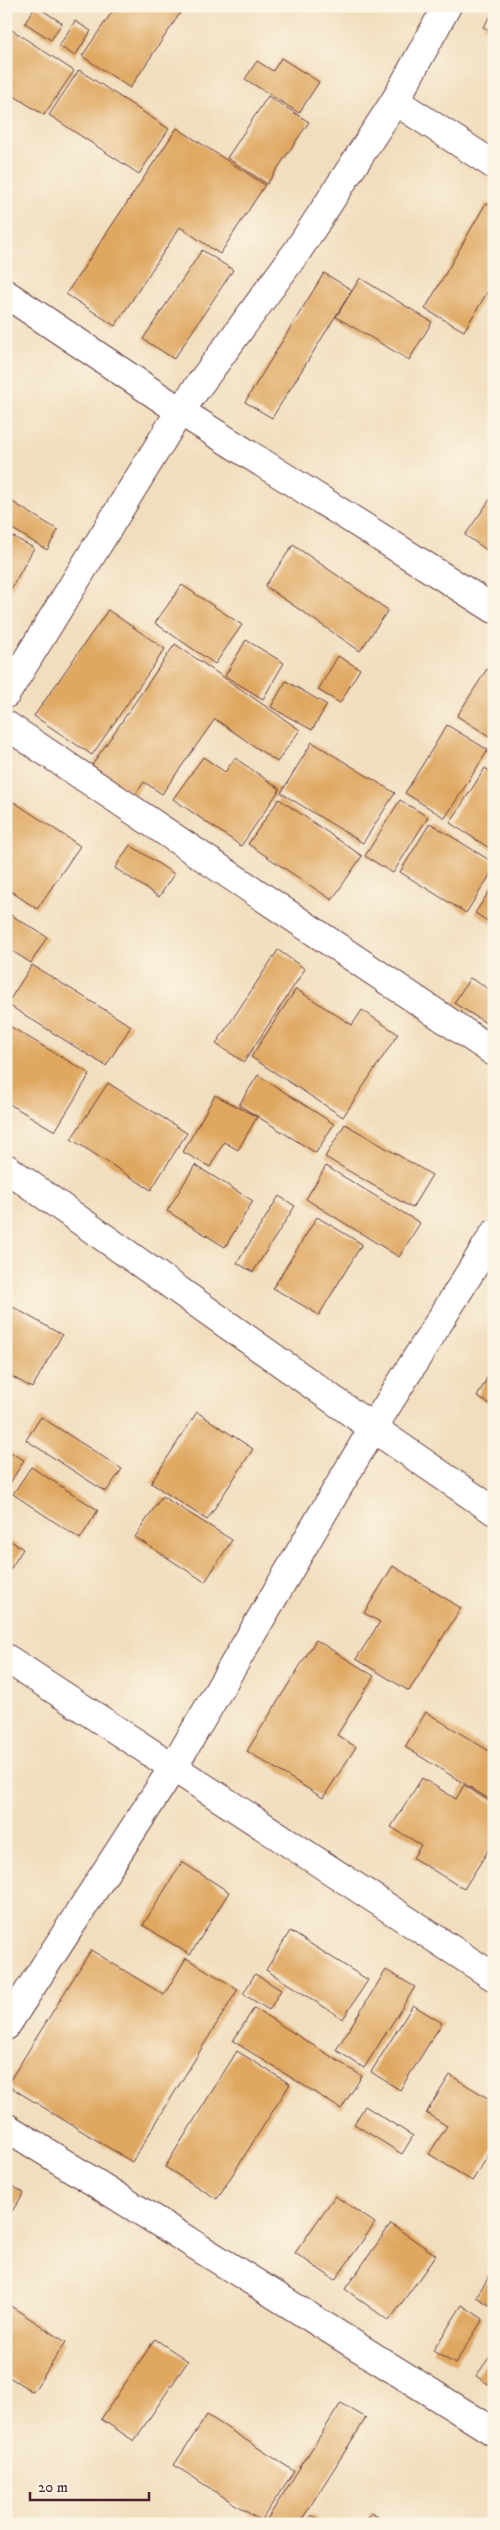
<svg xmlns="http://www.w3.org/2000/svg" width="500" height="2530" font-family="'IM FELL DW Pica',serif">
	<rect width="100%" height="100%" fill="#fcf5e5"/>
	<filter id="ink" filterUnits="userSpaceOnUse"><feTurbulence type="fractalNoise" baseFrequency=".02" numOctaves="2"/><feDisplacementMap in="SourceGraphic" scale="10" xChannelSelector="R" yChannelSelector="G"/><feConvolveMatrix kernelMatrix="1 2 1 2 8 2 1 2 1" color-interpolation-filters="sRGB"/></filter>
	<filter id="wash" filterUnits="userSpaceOnUse"><feTurbulence type="fractalNoise" baseFrequency=".0096" numOctaves="4" result="noise"/><feDisplacementMap in="SourceGraphic" scale="20" xChannelSelector="R" yChannelSelector="G"/><feGaussianBlur stdDeviation="1.12" result="paint"/><feColorMatrix in="noise" values="0 0 0 0 0 0 0 0 0 0 0 0 0 0 0 0 0 1.4 0 .05"/><feComposite in="paint" operator="in"/></filter>
	<g filter="url(#wash)">
		<rect width="100%" height="100%" fill="#f1debe"/>
		<g id="blocks">
			<g fill="#dfa760">
				<path d="M 36,6 L 62,23 L 51,40 L 25,23 Z"/>
				<path d="M 116,6 L 185,6 L 130,88 L 82,56 Z"/>
				<path d="M 494,11 L 494,34 L 483,27 Z"/>
				<path d="M 75,21 L 91,31 L 75,56 L 59,46 Z"/>
				<path d="M 6,26 L 74,71 L 44,115 L 6,91 Z"/>
				<path d="M 281,58 L 319,82 L 299,113 L 245,79 L 257,61 L 273,71 Z"/>
				<path d="M 79,70 L 169,129 L 139,174 L 49,115 Z"/>
				<path d="M 268,96 L 309,122 L 267,184 L 227,158 Z"/>
				<path d="M 177,128 L 265,185 L 220,254 L 180,227 L 115,326 L 66,294 Z"/>
				<path d="M 486,203 L 494,207 L 494,281 L 464,331 L 425,309 Z"/>
				<path d="M 202,250 L 233,270 L 174,359 L 143,339 Z"/>
				<path d="M 324,273 L 352,290 L 272,418 L 245,402 Z"/>
				<path d="M 360,278 L 432,322 L 409,360 L 336,317 Z"/>
				<path d="M 494,494 L 494,555 L 465,535 Z"/>
				<path d="M 6,498 L 58,530 L 47,550 L 6,525 Z"/>
				<path d="M 6,533 L 34,548 L 11,589 L 6,587 Z"/>
				<path d="M 293,545 L 388,610 L 360,651 L 265,586 Z"/>
				<path d="M 182,585 L 242,625 L 215,664 L 155,623 Z"/>
				<path d="M 108,610 L 165,649 L 92,755 L 34,716 Z"/>
				<path d="M 246,640 L 284,663 L 263,699 L 225,676 Z"/>
				<path d="M 175,644 L 300,730 L 277,762 L 215,719 L 162,794 L 144,782 L 135,795 L 92,765 Z"/>
				<path d="M 338,656 L 360,669 L 340,703 L 318,690 Z"/>
				<path d="M 487,669 L 494,673 L 494,739 L 457,716 Z"/>
				<path d="M 286,681 L 327,705 L 312,730 L 271,707 Z"/>
				<path d="M 447,725 L 488,750 L 445,818 L 405,793 Z"/>
				<path d="M 312,742 L 395,793 L 363,843 L 281,793 Z"/>
				<path d="M 203,757 L 225,772 L 235,758 L 280,789 L 241,846 L 173,799 Z"/>
				<path d="M 485,768 L 494,774 L 494,851 L 450,823 Z"/>
				<path d="M 279,799 L 362,856 L 332,900 L 248,844 Z"/>
				<path d="M 400,800 L 428,817 L 393,873 L 365,856 Z"/>
				<path d="M 14,802 L 80,846 L 37,909 L 6,888 L 6,813 Z"/>
				<path d="M 430,823 L 494,863 L 494,869 L 466,913 L 400,872 Z"/>
				<path d="M 130,845 L 174,874 L 159,897 L 115,868 Z"/>
				<path d="M 494,884 L 494,925 L 475,913 Z"/>
				<path d="M 6,912 L 47,937 L 31,963 L 6,947 Z"/>
				<path d="M 278,950 L 305,969 L 244,1062 L 216,1044 Z"/>
				<path d="M 32,965 L 131,1026 L 106,1066 L 7,1004 Z"/>
				<path d="M 470,978 L 494,992 L 494,1028 L 454,1003 Z"/>
				<path d="M 296,989 L 352,1025 L 362,1010 L 398,1034 L 343,1117 L 251,1057 Z"/>
				<path d="M 6,1024 L 90,1074 L 55,1131 L 6,1102 Z"/>
				<path d="M 258,1075 L 334,1124 L 316,1153 L 239,1105 Z"/>
				<path d="M 108,1083 L 187,1133 L 151,1190 L 71,1139 Z"/>
				<path d="M 215,1095 L 257,1117 L 238,1150 L 224,1142 L 210,1167 L 183,1152 Z"/>
				<path d="M 345,1124 L 432,1175 L 412,1208 L 325,1157 Z"/>
				<path d="M 195,1165 L 253,1201 L 225,1247 L 167,1211 Z"/>
				<path d="M 326,1166 L 420,1223 L 399,1257 L 306,1199 Z"/>
				<path d="M 279,1196 L 295,1206 L 253,1272 L 237,1263 Z"/>
				<path d="M 317,1217 L 362,1244 L 319,1315 L 273,1288 Z"/>
				<path d="M 6,1303 L 62,1335 L 32,1388 L 6,1373 Z"/>
				<path d="M 494,1365 L 494,1406 L 477,1397 Z"/>
				<path d="M 197,1412 L 253,1449 L 207,1520 L 151,1483 Z"/>
				<path d="M 41,1417 L 122,1469 L 106,1492 L 26,1440 Z"/>
				<path d="M 6,1450 L 24,1460 L 6,1490 Z"/>
				<path d="M 31,1467 L 98,1510 L 80,1539 L 13,1494 Z"/>
				<path d="M 162,1496 L 232,1540 L 205,1582 L 135,1537 Z"/>
				<path d="M 6,1538 L 23,1549 L 6,1576 Z"/>
				<path d="M 393,1566 L 461,1608 L 409,1691 L 356,1659 L 380,1622 L 364,1613 Z"/>
				<path d="M 316,1640 L 374,1676 L 337,1735 L 356,1747 L 323,1798 L 247,1751 Z"/>
				<path d="M 426,1712 L 494,1754 L 494,1802 L 405,1747 Z"/>
				<path d="M 422,1778 L 456,1799 L 464,1785 L 494,1804 L 494,1841 L 464,1889 L 413,1858 L 421,1845 L 391,1827 Z"/>
				<path d="M 182,1862 L 229,1892 L 190,1955 L 143,1925 Z"/>
				<path d="M 290,1931 L 368,1980 L 343,2019 L 266,1970 Z"/>
				<path d="M 91,1950 L 164,1995 L 186,1958 L 238,1989 L 132,2162 L 7,2085 Z"/>
				<path d="M 386,1970 L 415,1987 L 364,2068 L 336,2050 Z"/>
				<path d="M 255,1974 L 281,1990 L 269,2010 L 243,1994 Z"/>
				<path d="M 413,2005 L 442,2023 L 400,2090 L 371,2072 Z"/>
				<path d="M 254,2008 L 362,2076 L 341,2109 L 233,2041 Z"/>
				<path d="M 237,2051 L 290,2084 L 217,2199 L 165,2167 Z"/>
				<path d="M 450,2075 L 494,2102 L 494,2147 L 472,2181 L 429,2154 L 447,2126 L 426,2113 Z"/>
				<path d="M 365,2106 L 413,2136 L 402,2154 L 354,2124 Z"/>
				<path d="M 6,2182 L 24,2193 L 6,2220 Z"/>
				<path d="M 335,2196 L 375,2223 L 335,2280 L 295,2253 Z"/>
				<path d="M 391,2224 L 436,2255 L 389,2321 L 345,2289 Z"/>
				<path d="M 494,2269 L 494,2308 L 476,2297 Z"/>
				<path d="M 6,2303 L 66,2342 L 33,2392 L 6,2375 Z"/>
				<path d="M 462,2305 L 483,2319 L 455,2364 L 433,2351 Z"/>
				<path d="M 155,2339 L 188,2361 L 134,2441 L 101,2419 Z"/>
				<path d="M 494,2351 L 494,2388 L 476,2376 Z"/>
				<path d="M 341,2403 L 366,2418 L 299,2524 L 264,2524 Z"/>
				<path d="M 207,2415 L 294,2471 L 261,2521 L 174,2465 Z"/>
				<path d="M 371,2513 L 389,2524 L 365,2524 Z"/>
				<path d="M 312,2515 L 324,2524 L 306,2524 Z"/>
			</g>
		</g>
	</g>
	<g filter="url(#ink)">
		<use href="#blocks" fill-opacity="0" stroke="#633c41" stroke-width="1"/>
		<g fill="none" stroke-linecap="round" stroke-linejoin="round">
			<g stroke="#633c41" stroke-width="30">
				<g id="minor">
					<path d="M 395,101 L 494,165"/>
					<path d="M 6,294 L 180,411 L 494,609"/>
					<path d="M 6,694 L 180,411 L 298,250 L 395,101 L 447,6"/>
					<path d="M 6,725 L 494,1052"/>
					<path d="M 6,1168 L 373,1428 L 494,1511"/>
					<path d="M 6,1658 L 494,1977"/>
					<path d="M 6,2026 L 174,1766 L 373,1428 L 494,1234"/>
					<path d="M 6,2127 L 494,2432"/>
				</g>
			</g>
			<use href="#minor" stroke="#fff" stroke-width="28"/>
		</g>
	</g>
	<rect width="500" height="2530" fill="none" stroke="#fcf5e5" stroke-width="25"/>
	<path d="M30 2492v8h119v-8" fill="none" stroke="#4a1f2b" stroke-width="2.5"/>
	<text x="38" y="2492" font-size="15" fill="#4a1f2b" stroke="#fcf5e5" stroke-width="4" paint-order="stroke">20 m</text>
</svg>
